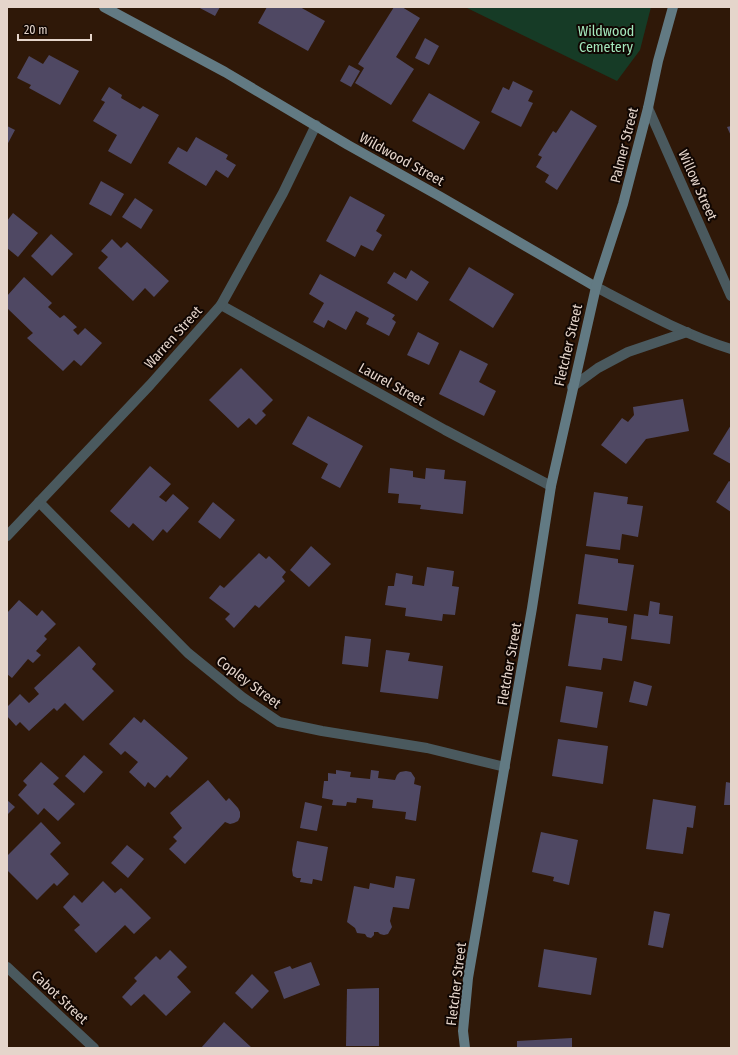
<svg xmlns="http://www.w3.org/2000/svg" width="738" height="1055" font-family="'Fira Sans Condensed',sans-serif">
	<rect width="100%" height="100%" fill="#2f1808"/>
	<path fill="#163b26" d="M 465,7 L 651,7 L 640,50 L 617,81 Z"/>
	<g fill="#4f4863">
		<path d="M 198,7 L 220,7 L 215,16 Z"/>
		<path d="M 267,7 L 300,7 L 325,21 L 308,51 L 258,23 Z"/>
		<path d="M 394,7 L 402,7 L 420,18 L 396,57 L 414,69 L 391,105 L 355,83 L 364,68 L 358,64 Z"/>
		<path d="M 425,38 L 439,46 L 429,65 L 415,58 Z"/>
		<path d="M 49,55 L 79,71 L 60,105 L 29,88 L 31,85 L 17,78 L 29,56 L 43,64 Z"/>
		<path d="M 349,65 L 360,71 L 351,87 L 340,81 Z"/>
		<path d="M 513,81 L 533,91 L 528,101 L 533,103 L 521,127 L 491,112 L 503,87 L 509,90 Z"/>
		<path d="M 109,87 L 122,95 L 121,98 L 140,109 L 143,106 L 159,115 L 131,164 L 108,151 L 117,135 L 93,121 L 105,102 L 101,100 Z"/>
		<path d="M 429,93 L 480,122 L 464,150 L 412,121 Z"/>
		<path d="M 571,110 L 597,126 L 557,190 L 545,182 L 549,175 L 536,167 L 542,157 L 538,155 L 553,131 L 556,133 Z"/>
		<path d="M 7,126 L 15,130 L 7,145 Z"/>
		<path d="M 731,126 L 731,136 L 727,127 Z"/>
		<path d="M 196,137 L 228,155 L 226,159 L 236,165 L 228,178 L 216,170 L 206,186 L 168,163 L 178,147 L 187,152 Z"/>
		<path d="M 101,181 L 124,194 L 111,216 L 89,204 Z"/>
		<path d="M 350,196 L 385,215 L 376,231 L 382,235 L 373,251 L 361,245 L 355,257 L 326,241 Z"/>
		<path d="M 135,198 L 153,210 L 141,229 L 122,217 Z"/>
		<path d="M 13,213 L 38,233 L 18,257 L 7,248 L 7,221 Z"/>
		<path d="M 51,234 L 73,254 L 52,276 L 31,256 Z"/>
		<path d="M 112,239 L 121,248 L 127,242 L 169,281 L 154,297 L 145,288 L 133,301 L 98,268 L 108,257 L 101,251 Z"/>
		<path d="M 469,267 L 514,294 L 493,328 L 449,300 Z"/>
		<path d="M 411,270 L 429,282 L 417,301 L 387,283 L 394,272 L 406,279 Z"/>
		<path d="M 320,274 L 395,315 L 392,319 L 396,322 L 389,336 L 366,324 L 369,318 L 356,311 L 346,330 L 328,320 L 324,328 L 313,322 L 324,303 L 309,294 Z"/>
		<path d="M 24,277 L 52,303 L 48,307 L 60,318 L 64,315 L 77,327 L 73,330 L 78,335 L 85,328 L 102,343 L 81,366 L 74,360 L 63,371 L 27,338 L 33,333 L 7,308 L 7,296 Z"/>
		<path d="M 418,332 L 439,343 L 429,365 L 407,355 Z"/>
		<path d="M 460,350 L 488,364 L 479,382 L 496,391 L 484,416 L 439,394 Z"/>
		<path d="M 241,368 L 273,400 L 262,411 L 266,415 L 256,425 L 249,418 L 238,428 L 209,400 Z"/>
		<path d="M 683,399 L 689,431 L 646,439 L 626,464 L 601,445 L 622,418 L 628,422 L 634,415 L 633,407 Z"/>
		<path d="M 308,416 L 363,446 L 340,488 L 321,478 L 328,464 L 292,444 Z"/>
		<path d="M 731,425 L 731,464 L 713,454 Z"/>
		<path d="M 150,466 L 171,484 L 159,497 L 166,502 L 173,494 L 189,508 L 167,533 L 163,529 L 153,541 L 133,523 L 129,528 L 110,511 Z"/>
		<path d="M 390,468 L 413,471 L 413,477 L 425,479 L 426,468 L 445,470 L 444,479 L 466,481 L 463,514 L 420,509 L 421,505 L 398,503 L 399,494 L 388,493 Z"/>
		<path d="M 729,481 L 731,482 L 731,512 L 716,502 Z"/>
		<path d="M 594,492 L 628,497 L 627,504 L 643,506 L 638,537 L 622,534 L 620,550 L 586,546 Z"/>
		<path d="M 213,502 L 235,520 L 220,539 L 198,522 Z"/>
		<path d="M 311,546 L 331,564 L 309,587 L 290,570 Z"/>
		<path d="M 259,553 L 266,559 L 269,556 L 286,572 L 282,577 L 285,581 L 259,608 L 255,605 L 234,628 L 225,619 L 230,614 L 209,598 L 220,585 L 224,588 Z"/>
		<path d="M 585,554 L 618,559 L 618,563 L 634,565 L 627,611 L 578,604 Z"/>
		<path d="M 427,567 L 454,571 L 452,586 L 459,587 L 455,615 L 443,614 L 442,621 L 405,616 L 406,608 L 385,605 L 388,586 L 394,586 L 396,573 L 413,576 L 412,584 L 424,586 Z"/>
		<path d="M 19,600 L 37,616 L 42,610 L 56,624 L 44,636 L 47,639 L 36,651 L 41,655 L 33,663 L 28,659 L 12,678 L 7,674 L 7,613 Z"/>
		<path d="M 650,601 L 660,603 L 659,614 L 673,616 L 670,644 L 631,639 L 634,614 L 648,616 Z"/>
		<path d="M 576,614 L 608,618 L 608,623 L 627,626 L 622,661 L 603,658 L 601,670 L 568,666 Z"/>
		<path d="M 345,636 L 371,639 L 368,667 L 342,664 Z"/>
		<path d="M 79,646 L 96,664 L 92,669 L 114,691 L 83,721 L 65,703 L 57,711 L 54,708 L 29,731 L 20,722 L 16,726 L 7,716 L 7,707 L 20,694 L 29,703 L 39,694 L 34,688 Z"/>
		<path d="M 386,650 L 410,653 L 408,661 L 443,666 L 438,699 L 380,692 Z"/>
		<path d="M 634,681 L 652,686 L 647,706 L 629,702 Z"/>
		<path d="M 566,686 L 603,692 L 597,728 L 560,722 Z"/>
		<path d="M 134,717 L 141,723 L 144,719 L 188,758 L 170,778 L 167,775 L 155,788 L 148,782 L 145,787 L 129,772 L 138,762 L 125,751 L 121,755 L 109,744 Z"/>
		<path d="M 558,739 L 608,746 L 603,784 L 552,776 Z"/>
		<path d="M 84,755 L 103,772 L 84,793 L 65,776 Z"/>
		<path d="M 41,762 L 59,778 L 53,784 L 75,804 L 58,821 L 44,808 L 38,815 L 18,795 L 27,785 L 23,781 Z"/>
		<path d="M 336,770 L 351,772 L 350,777 L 370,779 L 371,770 L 379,771 L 378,778 L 395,780 L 397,775 L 400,772 L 406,771 L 411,772 L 415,778 L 414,784 L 421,786 L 416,821 L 405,819 L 406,812 L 372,808 L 373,800 L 357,798 L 356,803 L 347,802 L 346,806 L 332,805 L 333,800 L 322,798 L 324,781 L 328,781 L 328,773 L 336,774 Z"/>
		<path d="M 208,780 L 226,801 L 229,798 L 238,808 L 240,812 L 240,817 L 238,821 L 234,823 L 230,824 L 225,822 L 185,864 L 169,849 L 177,841 L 173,837 L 182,828 L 170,813 Z"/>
		<path d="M 726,782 L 731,783 L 731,805 L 724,805 Z"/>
		<path d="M 653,799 L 696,806 L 693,828 L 687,827 L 683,854 L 646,849 Z"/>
		<path d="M 7,800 L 15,807 L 7,815 Z"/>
		<path d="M 305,802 L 322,806 L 317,831 L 300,828 Z"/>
		<path d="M 41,822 L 61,843 L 50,854 L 69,874 L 57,886 L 54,883 L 37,900 L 7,870 L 7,856 Z"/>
		<path d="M 541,832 L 578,840 L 569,885 L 553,881 L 554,877 L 532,872 Z"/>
		<path d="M 297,841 L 328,847 L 322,881 L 313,879 L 312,884 L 300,882 L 301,878 L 297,878 L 293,876 L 292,870 Z"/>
		<path d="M 127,845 L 144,859 L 128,878 L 111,863 Z"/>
		<path d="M 396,876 L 415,879 L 409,909 L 393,907 L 390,921 L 392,927 L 388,934 L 384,935 L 380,934 L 378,932 L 374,932 L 374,935 L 371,938 L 367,937 L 365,934 L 357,933 L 355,928 L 347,922 L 354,886 L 369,889 L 370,883 L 394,888 Z"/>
		<path d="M 103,881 L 115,893 L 121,888 L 151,918 L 134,934 L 125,925 L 96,953 L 74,930 L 80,925 L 63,907 L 74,895 L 82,903 Z"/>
		<path d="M 654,911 L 670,914 L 663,948 L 648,945 Z"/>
		<path d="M 544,949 L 597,958 L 591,995 L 538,987 Z"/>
		<path d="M 170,950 L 187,967 L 177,977 L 191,992 L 166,1016 L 144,994 L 131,1006 L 122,997 L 137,981 L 134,978 L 156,956 L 160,960 Z"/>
		<path d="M 311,962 L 320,985 L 284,999 L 274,972 L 290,966 L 292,969 Z"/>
		<path d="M 252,974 L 269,991 L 252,1009 L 235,993 Z"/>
		<path d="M 379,988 L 379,1046 L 346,1046 L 347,989 Z"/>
		<path d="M 224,1022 L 252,1048 L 201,1048 Z"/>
		<path d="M 572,1038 L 572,1048 L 517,1048 L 517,1041 Z"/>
	</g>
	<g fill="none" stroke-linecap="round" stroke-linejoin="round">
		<g stroke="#4a595e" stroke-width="10">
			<path d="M 648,108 L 731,296"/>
			<path d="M 596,287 C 640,310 683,334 731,349"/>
			<path d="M 221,305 L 445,430 L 551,486"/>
			<path d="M 572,387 L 598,368 L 628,352 L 687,332"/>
			<path d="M 39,502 L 188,653 L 242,697 L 279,722 L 322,731 L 427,748 L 505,767"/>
			<path d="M 7,536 L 150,385 L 221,305 L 283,193 L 316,125"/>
			<path d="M 7,967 L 94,1048"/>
		</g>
		<g stroke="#627a83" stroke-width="10">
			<path d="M 104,7 L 225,72 L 348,145 L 441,197 L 596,287"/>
			<path d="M 465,1048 L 463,1031 L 468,978 L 532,608 L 551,486 L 596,287 L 623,204 L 648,108 L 658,61 L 673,7"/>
		</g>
	</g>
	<g text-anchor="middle" stroke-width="4" stroke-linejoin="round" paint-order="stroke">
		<g font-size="14" fill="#a4e8bd" stroke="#100602">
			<text x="606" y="36">Wildwood<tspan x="606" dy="16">Cemetery</tspan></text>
		</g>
		<g font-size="14" fill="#e5d5cb" stroke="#100602">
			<text transform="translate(624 145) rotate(-76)" y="5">Palmer Street</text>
			<text transform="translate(402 159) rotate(29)" y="5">Wildwood Street</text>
			<text transform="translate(698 185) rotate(66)" y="5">Willow Street</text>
			<text transform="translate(173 337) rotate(-48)" y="5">Warren Street</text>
			<text transform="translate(568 345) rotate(-77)" y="5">Fletcher Street</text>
			<text transform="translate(392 384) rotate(29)" y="5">Laurel Street</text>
			<text transform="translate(509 664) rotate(-80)" y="5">Fletcher Street</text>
			<text transform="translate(249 682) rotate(37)" y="5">Copley Street</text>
			<text transform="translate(456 984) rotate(-83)" y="5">Fletcher Street</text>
			<text transform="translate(60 997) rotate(43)" y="5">Cabot Street</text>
		</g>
	</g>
	<rect width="738" height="1055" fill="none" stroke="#e5d5cb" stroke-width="16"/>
	<path d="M18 34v6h73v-6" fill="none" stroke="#e5d5cb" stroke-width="2"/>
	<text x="24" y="34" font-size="12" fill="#e5d5cb" stroke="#100602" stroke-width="3" paint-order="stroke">20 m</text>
</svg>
